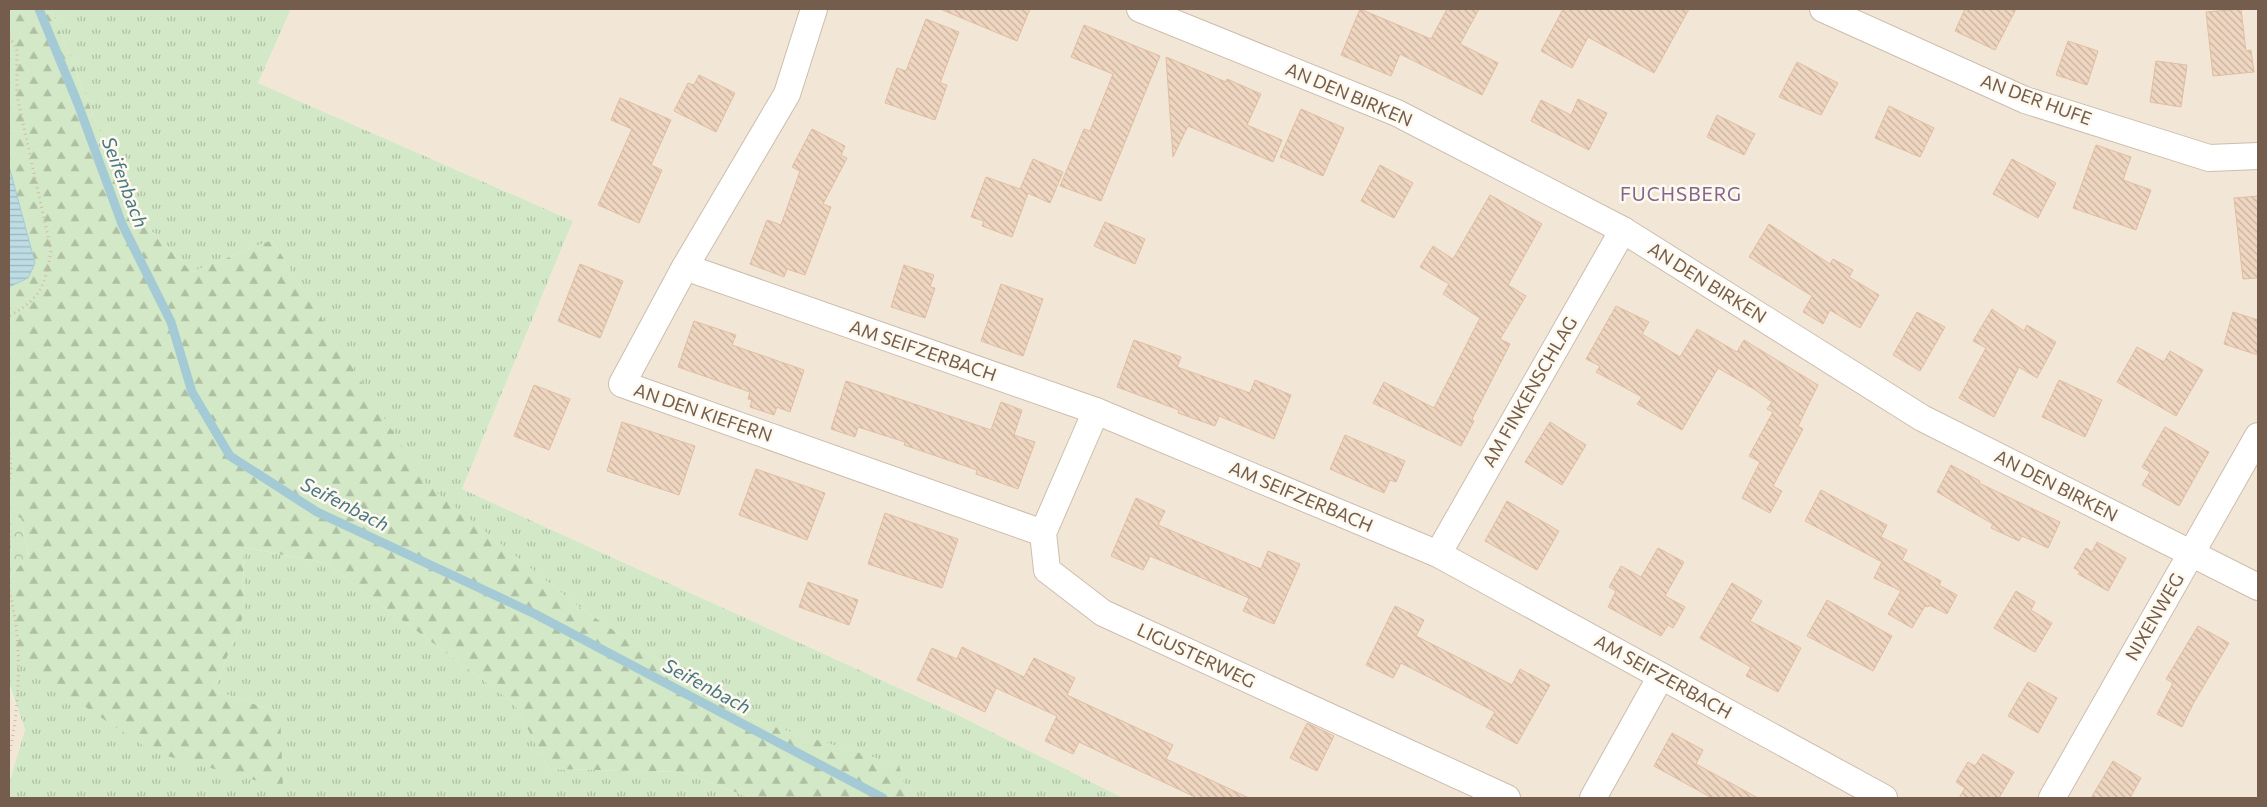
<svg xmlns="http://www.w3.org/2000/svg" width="2267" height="807" font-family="Commissioner,sans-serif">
	<defs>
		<pattern id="grass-tufts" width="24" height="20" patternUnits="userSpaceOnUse" patternTransform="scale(1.25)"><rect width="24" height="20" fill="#d2e8c6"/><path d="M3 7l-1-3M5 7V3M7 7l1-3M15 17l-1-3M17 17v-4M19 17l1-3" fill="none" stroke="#afbfa3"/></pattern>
		<pattern id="forest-firs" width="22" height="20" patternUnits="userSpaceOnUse" patternTransform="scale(1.25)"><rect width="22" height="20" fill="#d2e8c6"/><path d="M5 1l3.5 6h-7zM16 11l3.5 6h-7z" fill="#afbfa3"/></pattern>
		<pattern id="park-crowns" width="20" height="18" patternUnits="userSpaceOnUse" patternTransform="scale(1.25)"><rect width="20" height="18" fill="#d2e8c6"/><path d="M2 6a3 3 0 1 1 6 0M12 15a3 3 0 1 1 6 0" fill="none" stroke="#afbfa3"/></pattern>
		<pattern id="water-rules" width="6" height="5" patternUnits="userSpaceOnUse" patternTransform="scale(1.25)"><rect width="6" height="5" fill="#bddce4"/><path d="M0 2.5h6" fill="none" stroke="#9eb6bb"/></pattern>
		<pattern id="building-back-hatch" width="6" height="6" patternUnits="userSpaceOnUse" patternTransform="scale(1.25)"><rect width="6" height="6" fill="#efd6c1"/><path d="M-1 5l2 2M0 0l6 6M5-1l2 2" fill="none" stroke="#c6b19f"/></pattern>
	</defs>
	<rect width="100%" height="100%" fill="#fbf5e7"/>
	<g fill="#f2e7d6">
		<path d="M 291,9 L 2258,9 L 2258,798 L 1123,798 L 958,715 L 462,489 L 573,221 L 258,83 Z"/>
		<path d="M 9,685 L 25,730 L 9,783 Z"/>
	</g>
	<g fill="url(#grass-tufts)">
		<path d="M 51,9 L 291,9 L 258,83 L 573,221 L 462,489 L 958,715 L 1123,798 L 908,798 L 898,765 L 742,717 L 579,607 L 424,483 L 272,240 L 192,272 L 131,210 Z"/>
		<path d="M 243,547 L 325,563 L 514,703 L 549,769 L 682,772 L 751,798 L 9,798 L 9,783 L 25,730 L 9,683 L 9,656 L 27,667 L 280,713 L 214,690 L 244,614 Z"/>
	</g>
	<path fill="url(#forest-firs)" d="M 9,9 L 51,9 L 131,210 L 192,272 L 272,240 L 425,483 L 579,607 L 742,717 L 899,765 L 908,798 L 751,798 L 682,772 L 549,769 L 514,703 L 325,563 L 243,547 L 244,614 L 214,690 L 280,713 L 283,788 L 153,752 L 9,656 L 9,578 L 28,556 L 21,518 L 9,516 L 9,287 L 28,278 L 35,263 L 9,166 Z"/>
	<path fill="url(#park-crowns)" d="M 9,516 L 21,518 L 28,556 L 9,578 Z"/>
	<path fill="url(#water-rules)" stroke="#a4cad5" d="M 9,166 L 35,263 L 28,278 L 9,287 Z"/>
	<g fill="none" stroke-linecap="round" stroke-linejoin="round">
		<path stroke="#a4cad5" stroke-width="9" d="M 39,9 L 78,104 L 122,224 L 171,322 L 192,392 L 230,456 L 317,512 L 535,614 L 883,798"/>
	</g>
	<g fill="url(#building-back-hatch)" stroke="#e1bea2">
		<path d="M 940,9 L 1030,9 L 1017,41 Z"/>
		<path d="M 1360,9 L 1431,39 L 1447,9 L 1479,9 L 1460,44 L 1498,63 L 1482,95 L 1400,54 L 1391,76 L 1341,55 Z"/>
		<path d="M 1563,9 L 1689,9 L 1654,73 L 1588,37 L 1572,68 L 1541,51 Z"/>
		<path d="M 1965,9 L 2016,9 L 1995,50 L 1955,31 Z"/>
		<path d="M 2241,9 L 2246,51 L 2251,50 L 2254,72 L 2213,76 L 2206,12 Z"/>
		<path d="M 926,19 L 959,32 L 940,83 L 947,85 L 935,120 L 885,103 L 897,68 L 906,71 Z"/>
		<path d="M 1084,25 L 1160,56 L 1101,201 L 1060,186 L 1084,129 L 1090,131 L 1113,74 L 1071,57 Z"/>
		<path d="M 2068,41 L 2098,51 L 2087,85 L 2056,75 Z"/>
		<path d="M 1166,57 L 1226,82 L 1227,79 L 1261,94 L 1247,125 L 1282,140 L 1273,162 L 1188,126 L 1173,157 Z"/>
		<path d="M 2156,61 L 2187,65 L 2181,107 L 2150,102 Z"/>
		<path d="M 1797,62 L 1838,83 L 1821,115 L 1779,97 Z"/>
		<path d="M 699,75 L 735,93 L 716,132 L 674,111 L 688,83 L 694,85 Z"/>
		<path d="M 620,98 L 671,120 L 651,165 L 662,170 L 639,223 L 598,205 L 632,129 L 611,120 Z"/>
		<path d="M 1578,99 L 1607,113 L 1589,150 L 1531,121 L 1541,100 L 1571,115 Z"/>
		<path d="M 1889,106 L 1934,128 L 1920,157 L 1875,138 Z"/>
		<path d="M 1301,109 L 1344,128 L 1323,176 L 1280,157 Z"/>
		<path d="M 1717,115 L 1755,134 L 1744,155 L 1707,137 Z"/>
		<path d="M 812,129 L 845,146 L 841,155 L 847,158 L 823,204 L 831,207 L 805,275 L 787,269 L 784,277 L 750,264 L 767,220 L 781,225 L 800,171 L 792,167 Z"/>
		<path d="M 2096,145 L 2131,157 L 2123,180 L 2151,190 L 2136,230 L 2073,208 Z"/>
		<path d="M 1033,159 L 1063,172 L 1050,203 L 1028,193 L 1012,237 L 982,226 L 984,221 L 971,217 L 986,177 L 1020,189 Z"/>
		<path d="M 2012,159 L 2056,183 L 2038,218 L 1993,194 Z"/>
		<path d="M 1380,165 L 1413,183 L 1394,218 L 1361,201 Z"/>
		<path d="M 1490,195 L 1542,224 L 1508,285 L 1526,296 L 1500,339 L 1510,344 L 1472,419 L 1474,421 L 1461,446 L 1373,403 L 1384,382 L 1434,408 L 1480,318 L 1443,294 L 1449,284 L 1420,267 L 1433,246 L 1453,259 Z"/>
		<path d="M 2258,196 L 2258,278 L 2243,279 L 2234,198 Z"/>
		<path d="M 1105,222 L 1145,239 L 1135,264 L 1094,246 Z"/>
		<path d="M 1769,224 L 1830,264 L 1833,259 L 1853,270 L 1849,277 L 1879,295 L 1860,328 L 1830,310 L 1823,324 L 1803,312 L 1812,296 L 1749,257 Z"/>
		<path d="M 580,264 L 623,281 L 600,338 L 558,321 Z"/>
		<path d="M 904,265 L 934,275 L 930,287 L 935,288 L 925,318 L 891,307 Z"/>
		<path d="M 1001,284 L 1043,299 L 1023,356 L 981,341 Z"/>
		<path d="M 1616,306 L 1649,322 L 1642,334 L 1680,357 L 1697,329 L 1737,352 L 1744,340 L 1818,385 L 1798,426 L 1803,429 L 1773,486 L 1782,491 L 1770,513 L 1742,498 L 1760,462 L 1749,456 L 1773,412 L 1767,409 L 1772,402 L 1754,389 L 1718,368 L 1682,430 L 1637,404 L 1642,397 L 1596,372 L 1600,366 L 1586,359 Z"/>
		<path d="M 1992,309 L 2024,331 L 2027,325 L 2056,342 L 2037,378 L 2019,367 L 1994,417 L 1959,398 L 1986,348 L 1973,341 Z"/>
		<path d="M 1917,312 L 1945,327 L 1920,371 L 1893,355 Z"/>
		<path d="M 2233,312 L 2258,320 L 2258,355 L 2224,344 Z"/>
		<path d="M 694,321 L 736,335 L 732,345 L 804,370 L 790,412 L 777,407 L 774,415 L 750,407 L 752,400 L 748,399 L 750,392 L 678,367 Z"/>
		<path d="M 1134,340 L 1181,357 L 1177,367 L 1250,393 L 1255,380 L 1291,395 L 1274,439 L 1219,416 L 1215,426 L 1178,413 L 1179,410 L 1117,387 Z"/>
		<path d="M 2137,347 L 2164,362 L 2170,351 L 2203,370 L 2176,416 L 2117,382 Z"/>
		<path d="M 2059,380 L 2102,400 L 2085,437 L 2042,417 Z"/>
		<path d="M 846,381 L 991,430 L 1001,402 L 1022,410 L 1014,435 L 1035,442 L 1018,489 L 976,474 L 977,470 L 904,445 L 905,442 L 858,427 L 855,437 L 831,429 Z"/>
		<path d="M 534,385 L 570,399 L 549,450 L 514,436 Z"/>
		<path d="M 622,422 L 695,446 L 679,495 L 607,471 Z"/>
		<path d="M 1550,422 L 1586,445 L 1562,485 L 1525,462 Z"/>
		<path d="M 2165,427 L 2209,452 L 2179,506 L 2142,485 L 2150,472 L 2142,467 Z"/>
		<path d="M 1345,435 L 1405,461 L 1396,482 L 1390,480 L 1384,493 L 1330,469 Z"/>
		<path d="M 1951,465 L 1980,481 L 1979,483 L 2060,522 L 2048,548 L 2022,536 L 2019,541 L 1991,528 L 1993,524 L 1937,492 Z"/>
		<path d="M 756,469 L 825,493 L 807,540 L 739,515 Z"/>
		<path d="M 1821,490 L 1887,525 L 1881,537 L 1907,550 L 1902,560 L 1941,581 L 1939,585 L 1957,595 L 1947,614 L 1929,605 L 1928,607 L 1925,606 L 1912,628 L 1888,614 L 1901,591 L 1874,578 L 1882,562 L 1805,521 Z"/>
		<path d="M 1136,498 L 1165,511 L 1158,525 L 1261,569 L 1268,551 L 1300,564 L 1274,624 L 1243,611 L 1249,598 L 1150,556 L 1143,570 L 1111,556 Z"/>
		<path d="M 1507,501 L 1559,531 L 1537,570 L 1485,541 Z"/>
		<path d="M 885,513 L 958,539 L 942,588 L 868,564 Z"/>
		<path d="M 2097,542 L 2126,558 L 2108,591 L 2078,574 L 2080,572 L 2074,568 L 2086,548 L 2092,552 Z"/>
		<path d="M 1658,548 L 1684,562 L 1665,596 L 1685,607 L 1673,628 L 1668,625 L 1661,636 L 1608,607 L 1616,591 L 1609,587 L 1621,566 L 1641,577 Z"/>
		<path d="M 808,582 L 858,600 L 849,625 L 799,607 Z"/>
		<path d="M 1732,583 L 1762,601 L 1750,621 L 1801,648 L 1778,692 L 1746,676 L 1751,667 L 1700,638 Z"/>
		<path d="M 2016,591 L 2035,602 L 2031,610 L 2052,623 L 2035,652 L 1994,628 Z"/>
		<path d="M 1827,600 L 1892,636 L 1873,671 L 1807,636 Z"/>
		<path d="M 1395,606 L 1424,620 L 1416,636 L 1512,685 L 1520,669 L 1550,685 L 1517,744 L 1486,727 L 1495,712 L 1450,688 L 1401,663 L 1393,678 L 1366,665 Z"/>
		<path d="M 2198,626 L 2229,643 L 2193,704 L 2182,727 L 2157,714 L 2173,683 L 2166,679 Z"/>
		<path d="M 962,647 L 1024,677 L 1034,658 L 1075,678 L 1067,695 L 1173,745 L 1166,759 L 1249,798 L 1197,798 L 1079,742 L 1073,754 L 1045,741 L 1057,716 L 996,688 L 985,712 L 917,680 L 932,648 L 957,659 Z"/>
		<path d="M 2028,682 L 2057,698 L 2038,733 L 2008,716 Z"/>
		<path d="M 1307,723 L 1334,736 L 1317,771 L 1290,758 Z"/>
		<path d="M 1672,733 L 1703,750 L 1696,764 L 1758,798 L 1712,798 L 1654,766 Z"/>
		<path d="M 1983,754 L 2014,772 L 1999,798 L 1959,798 L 1965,788 L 1956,782 L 1968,762 L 1975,766 Z"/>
		<path d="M 2113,761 L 2141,778 L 2130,798 L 2091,798 Z"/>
	</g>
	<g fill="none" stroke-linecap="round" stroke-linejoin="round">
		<g stroke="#cdbdae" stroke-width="28">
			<g id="minor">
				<path d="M 814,9 L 787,94 L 685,267 L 622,384 L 1043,533"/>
				<path d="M 1140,9 L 1397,113 L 1623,230 L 1922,418 L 2258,587"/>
				<path d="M 1823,9 L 2025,100 L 2209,158 L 2258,156"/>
				<path d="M 685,267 L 1096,411 L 1438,554 L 1884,798"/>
				<path d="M 1096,411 L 1043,533 L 1047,570 L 1103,613 L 1507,798"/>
				<path d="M 1438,554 L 1623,230"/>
				<path d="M 1593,798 L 1661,676"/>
				<path d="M 2052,798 L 2258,436"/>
			</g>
		</g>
		<g stroke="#d4b9a4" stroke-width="3" stroke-dasharray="1 4" stroke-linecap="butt">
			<path d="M 9,37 L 17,49 L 17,96 L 51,250 C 45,285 42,298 9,316"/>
			<path d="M 9,448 L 11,467 L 9,483"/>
			<path d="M 9,531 L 9,548"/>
			<path d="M 9,591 C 23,638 20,707 9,755"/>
		</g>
		<use href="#minor" stroke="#fff" stroke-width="26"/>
	</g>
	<g text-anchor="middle" stroke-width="5" stroke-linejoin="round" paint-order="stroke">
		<g font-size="18" fill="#745d4d" stroke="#fef9ee">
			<text transform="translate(1349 95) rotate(23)" y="6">AN DEN BIRKEN</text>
			<text transform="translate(2036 100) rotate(20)" y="6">AN DER HUFE</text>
			<text transform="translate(1707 283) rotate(32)" y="6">AN DEN BIRKEN</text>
			<text transform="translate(923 351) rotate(19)" y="6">AM SEIFZERBACH</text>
			<text transform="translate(1530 392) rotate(-60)" y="6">AM FINKENSCHLAG</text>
			<text transform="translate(703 413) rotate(19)" y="6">AN DEN KIEFERN</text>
			<text transform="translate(2056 486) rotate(27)" y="6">AN DEN BIRKEN</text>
			<text transform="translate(1301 497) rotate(23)" y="6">AM SEIFZERBACH</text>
			<text transform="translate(2155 617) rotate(-60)" y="6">NIXENWEG</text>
			<text transform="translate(1196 656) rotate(25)" y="6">LIGUSTERWEG</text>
			<text transform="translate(1663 677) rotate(29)" y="6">AM SEIFZERBACH</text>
		</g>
		<g font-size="19" font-style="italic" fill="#487785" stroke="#fef9ee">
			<text transform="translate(125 182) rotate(69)" y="7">Seifenbach</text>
			<text transform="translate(345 504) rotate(27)" y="7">Seifenbach</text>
			<text transform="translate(707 686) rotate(28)" y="7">Seifenbach</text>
		</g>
		<g font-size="19" letter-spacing="1" fill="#84658f" stroke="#fef9ee">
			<text x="1681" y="201">FUCHSBERG</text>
		</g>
	</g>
	<rect width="2267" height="807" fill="none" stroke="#745d4d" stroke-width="20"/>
</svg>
